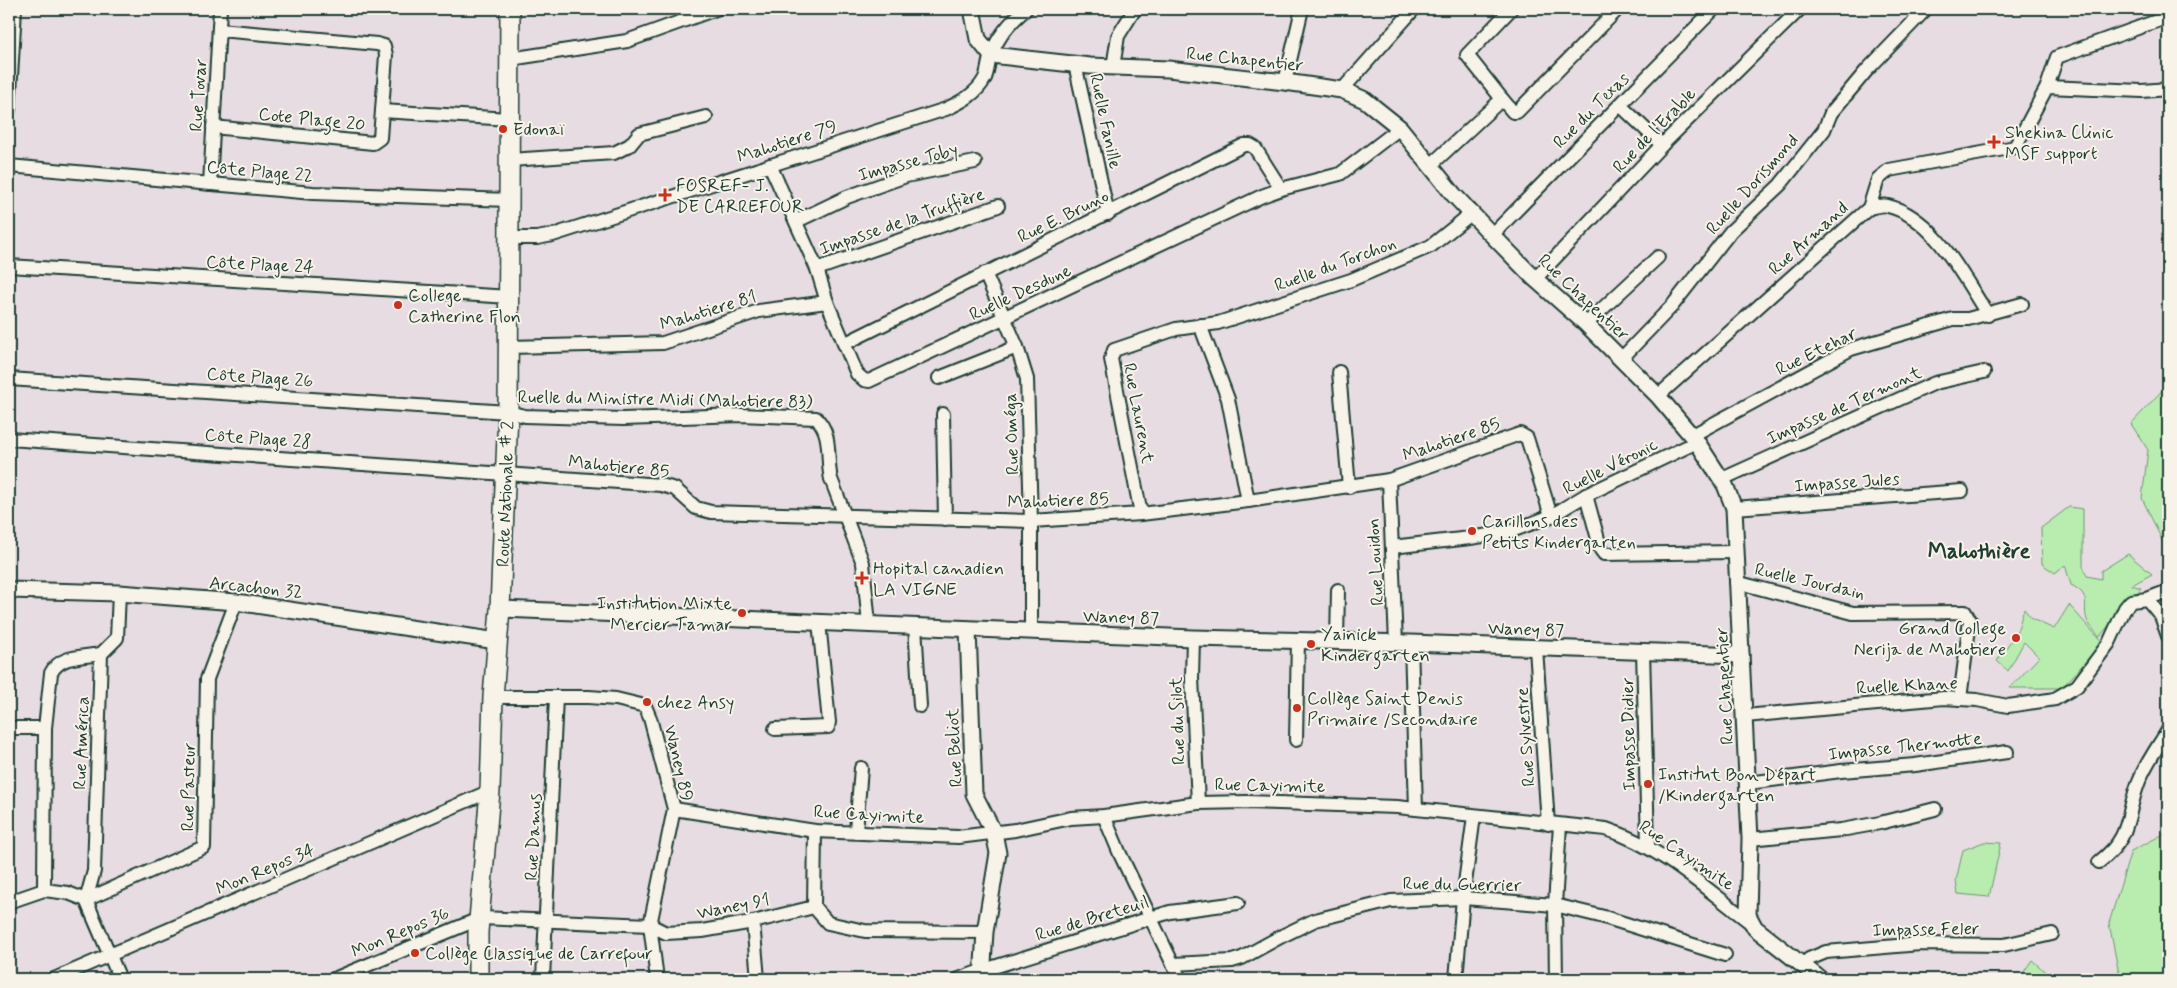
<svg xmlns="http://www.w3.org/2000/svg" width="2177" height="988" font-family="Mynerve,sans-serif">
	<rect width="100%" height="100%" fill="#e7dce2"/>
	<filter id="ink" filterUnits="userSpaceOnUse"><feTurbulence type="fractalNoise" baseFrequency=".02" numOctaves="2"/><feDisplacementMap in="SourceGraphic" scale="10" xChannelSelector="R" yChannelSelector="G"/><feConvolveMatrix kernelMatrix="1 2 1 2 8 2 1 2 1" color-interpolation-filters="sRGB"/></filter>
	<g filter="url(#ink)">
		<g fill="#b8edaf" stroke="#6c9572">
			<path d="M 2168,384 L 2168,553 L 2142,498 L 2148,450 L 2131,424 Z"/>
			<path d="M 2069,507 L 2083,509 L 2083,566 L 2087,576 L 2101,579 L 2101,571 L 2128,554 L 2152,574 L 2132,585 L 2141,588 L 2099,637 C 2096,632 2089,625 2087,620 C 2082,605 2093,596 2071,585 L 2065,565 L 2055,573 L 2042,564 L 2041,528 Z"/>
			<path d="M 2069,605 L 2104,644 L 2094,652 L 2062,688 L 2010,688 L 2039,657 L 2024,642 L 2008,671 L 1997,661 L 2017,632 L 2024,609 L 2032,619 L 2054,629 Z"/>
			<path d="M 2168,832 L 2168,979 L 2120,979 L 2109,923 L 2131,851 Z"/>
			<path d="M 1984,842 L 2001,843 L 1989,897 L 1958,894 L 1956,881 L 1963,850 Z"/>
			<path d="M 2032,960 L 2053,979 L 2019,979 Z"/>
		</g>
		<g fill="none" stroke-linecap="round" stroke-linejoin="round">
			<g stroke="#1f3d34" stroke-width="16">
				<g id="minor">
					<path d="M 510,59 L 627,41 L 716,9"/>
					<path d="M 1075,64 L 1108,214"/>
					<path d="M 1113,67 L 1118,36 L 1135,9"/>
					<path d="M 1285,82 L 1302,9"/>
					<path d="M 2047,87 L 2057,57 L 2168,17"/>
					<path d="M 1342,90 L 1414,9"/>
					<path d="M 1502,99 L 1467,55 L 1511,9"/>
					<path d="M 1621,106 L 1662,145"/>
					<path d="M 9,110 L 15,9"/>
					<path d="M 382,111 L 509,119"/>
					<path d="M 213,127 L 373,143 L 380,138 L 386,55 L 384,46 L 377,44 L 219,30"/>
					<path d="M 510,160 L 614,153 L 630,145 L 639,134 L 706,117"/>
					<path d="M 770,165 L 817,269 L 827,302 L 857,374 L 864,380 L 869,381 L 1262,196 L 1281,189 L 1340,174 L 1400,128"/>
					<path d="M 1431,165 L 1502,99 L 1513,112 L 1517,112 L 1618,9"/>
					<path d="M 9,166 L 313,193 L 509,200"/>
					<path d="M 210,184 L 220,9"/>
					<path d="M 1869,208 C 1874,207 1882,204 1888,206 C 1934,217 1963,277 1988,315"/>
					<path d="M 797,221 L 847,197 L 906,176 L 975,162"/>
					<path d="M 1492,235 L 1714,9"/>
					<path d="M 509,238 L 537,238 L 553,235 L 946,109 C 961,102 977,94 985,78 C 988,71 988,62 991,55 C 998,36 1010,22 1026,9"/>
					<path d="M 9,266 L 510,297"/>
					<path d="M 817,269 L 998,206"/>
					<path d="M 985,273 L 1017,347 L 1027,379 L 1031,521 L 1031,632"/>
					<path d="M 1535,279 L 1662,145 L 1800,9"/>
					<path d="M 1586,324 L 1658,257"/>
					<path d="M 1200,325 L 1228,399 L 1248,501"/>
					<path d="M 844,344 L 1244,145 L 1250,145 L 1255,148 L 1281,189"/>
					<path d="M 510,347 L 663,343 L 759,311 L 827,302"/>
					<path d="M 1621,359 L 1672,306 L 1731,231 L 1780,185 L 1824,130 L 1831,113 L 1867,70 L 1926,9"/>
					<path d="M 1339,372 L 1349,487"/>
					<path d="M 939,378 L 1017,347"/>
					<path d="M 9,379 L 508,412 L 525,416 L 623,419 L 741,415 L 816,418 C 833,434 826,458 831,479 L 863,563 L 869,624"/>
					<path d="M 1658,396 L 1869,208 L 1878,179 L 1889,170 L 2015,147 L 2047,87 L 2142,91 L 2168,89"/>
					<path d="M 943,414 L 945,519"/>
					<path d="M 1691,436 L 1851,349 L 1953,319 L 1968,319 L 2022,304"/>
					<path d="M 9,439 L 661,485 L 675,489 L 696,508 L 711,512 L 1031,521 L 1141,514 L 1248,501 L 1389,480 L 1520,434 L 1527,438 L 1551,516"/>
					<path d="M 1722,479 L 1935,383 L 1984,372"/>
					<path d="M 1389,480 L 1396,643"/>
					<path d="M 1586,495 L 1601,550 L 1604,554 L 1735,552"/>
					<path d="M 1734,508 L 1962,491"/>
					<path d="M 1141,514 L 1111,359 L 1114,350 L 1176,329 L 1218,323 L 1351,280 L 1431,246 L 1472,213"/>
					<path d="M 1392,547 L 1470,538 L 1509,532 L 1551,516 L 1586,495 L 1697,442"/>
					<path d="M 1736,582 L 1853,613 L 1965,612 L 1970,620 L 1960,699"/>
					<path d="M 2147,599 L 2161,616 L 2168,636"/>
					<path d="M 915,626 L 920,706"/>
					<path d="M 1193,638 L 1192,678 L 1198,803"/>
					<path d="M 1337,642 L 1338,590"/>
					<path d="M 1411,643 L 1416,809"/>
					<path d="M 1536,648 L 1548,824"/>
					<path d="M 1643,650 L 1648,846"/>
					<path d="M 493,697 L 589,697 L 616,699 L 645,706 L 650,718 L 674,809 L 650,925 L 657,979"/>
					<path d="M 1745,716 L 1944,698 L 1977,700 L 2008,706 L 2055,699 L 2077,686 L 2109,643 L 2125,608 L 2131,601 L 2147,599 L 2168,591"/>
					<path d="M 9,728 L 45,728 L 51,673 C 60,655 83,657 101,654"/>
					<path d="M 775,729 L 828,727 L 829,722 L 819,622"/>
					<path d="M 1296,740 L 1298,640"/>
					<path d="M 1748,783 L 1841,771 L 1915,765 L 2007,752"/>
					<path d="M 674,809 L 815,831 L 958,837 L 1015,830 L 1071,818 L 1104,816 L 1198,803 L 1247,802 L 1397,807 L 1606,829 C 1660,846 1706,889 1751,923"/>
					<path d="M 1104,816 L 1120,854 L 1180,979"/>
					<path d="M 856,831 L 861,768"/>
					<path d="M 1750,839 L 1841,830 L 1880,823 L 1935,809"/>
					<path d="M 2099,862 C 2133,836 2125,817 2139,781 C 2146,763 2158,747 2168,730"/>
					<path d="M 44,890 L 45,728"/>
					<path d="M 86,900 L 204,847 L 207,679 L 236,602"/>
					<path d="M 86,900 L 94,871 L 101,654 L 117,638 L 119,593"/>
					<path d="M 86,900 L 120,979"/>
					<path d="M 9,902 L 44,890 L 68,893 L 86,900"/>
					<path d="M 814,907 L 815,831"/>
					<path d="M 753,922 L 758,979"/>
					<path d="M 1173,964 L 1232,961 L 1242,958 L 1282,936 L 1315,920 L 1391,901 L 1463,898 L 1555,905 L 1604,917 L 1725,955"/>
					<path d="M 1802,965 L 1809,959 L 1826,952 L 1920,944 L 2004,945 L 2052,934"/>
					<path d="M 54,979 L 490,791"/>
					<path d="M 334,979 L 481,918 L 650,925 L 666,933 L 702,931 L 753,922 L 814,907 L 828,923 L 865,931 L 985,932"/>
					<path d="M 543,979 L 556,697"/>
					<path d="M 959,979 L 981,971 L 1170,912 L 1238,903"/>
					<path d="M 1456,979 L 1463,898 L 1474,816"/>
					<path d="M 1556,979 L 1555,905 L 1560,825"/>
				</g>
			</g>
			<g stroke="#1f3d34" stroke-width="19">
				<g id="tertiary">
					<path d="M 972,9 L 978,39 L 991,55 L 1090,66 L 1168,69 L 1285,82 L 1342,90 L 1365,100 L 1400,128 L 1454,195 L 1492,235 L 1535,279 L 1586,324 L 1658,396 L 1697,442 L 1725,485 L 1734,508 L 1750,839 L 1748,915 L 1755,928 L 1820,979"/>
					<path d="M 9,590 L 119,593 L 236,602 L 497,641"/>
					<path d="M 500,609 L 1193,638 L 1411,643 L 1741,655"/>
					<path d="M 968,629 L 974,794 L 994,833 L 998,853 L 985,932 L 982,979"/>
				</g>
			</g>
			<g stroke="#1f3d34" stroke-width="22">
				<path id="primary" d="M 478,979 L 478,932 L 490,791 L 493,697 L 500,609 L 508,412 L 510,9"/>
			</g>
			<use href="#minor" stroke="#f7f3e8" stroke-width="12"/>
			<use href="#tertiary" stroke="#f7f3e8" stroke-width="15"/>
			<use href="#primary" stroke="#f7f3e8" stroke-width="19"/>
		</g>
	</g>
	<g fill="#c8321e" stroke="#f7f3e8" stroke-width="2">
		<circle cx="503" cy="129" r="5"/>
		<path d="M1991.5 134.5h5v5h5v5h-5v5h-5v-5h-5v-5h5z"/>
		<path d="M662.5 187.5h5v5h5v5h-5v5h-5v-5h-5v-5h5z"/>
		<circle cx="398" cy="305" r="5"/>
		<circle cx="1472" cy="531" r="5"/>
		<path d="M859.5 570.5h5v5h5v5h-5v5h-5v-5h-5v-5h5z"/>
		<circle cx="742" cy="613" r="5"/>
		<circle cx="2016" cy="638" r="5"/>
		<circle cx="1311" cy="644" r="5"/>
		<circle cx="647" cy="702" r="5"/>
		<circle cx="1297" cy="708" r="5"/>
		<circle cx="1648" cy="784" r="5"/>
		<circle cx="415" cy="953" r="5"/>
	</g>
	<g text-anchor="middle" stroke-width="4" stroke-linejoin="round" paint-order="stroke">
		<g font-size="18" fill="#1f3d34" stroke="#f7f3e8">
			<text transform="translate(1245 59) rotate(6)" y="6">Rue Chapentier</text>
			<text transform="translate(198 95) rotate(-86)" y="6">Rue Tovar</text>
			<text transform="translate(1591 110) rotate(-45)" y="6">Rue du Texas</text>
			<text transform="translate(312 119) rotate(6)" y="6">Cote Plage 20</text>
			<text transform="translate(1106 121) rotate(78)" y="6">Ruelle Fanille</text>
			<text transform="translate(1654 130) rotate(-46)" y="6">Rue de l'Erable</text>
			<text transform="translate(787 141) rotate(-18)" y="6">Mahotiere 79</text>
			<text transform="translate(908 162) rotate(-15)" y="6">Impasse Toby</text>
			<text transform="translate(260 171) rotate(5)" y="6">Côte Plage 22</text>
			<text transform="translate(1752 184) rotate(-48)" y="6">Ruelle Dorismond</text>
			<text transform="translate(1063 216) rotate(-26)" y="6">Rue E. Bruno</text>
			<text transform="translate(902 221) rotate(-19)" y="6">Impasse de la Truffière</text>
			<text transform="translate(1808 238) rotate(-42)" y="6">Rue Armand</text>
			<text transform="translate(260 264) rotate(3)" y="6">Côte Plage 24</text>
			<text transform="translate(1335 264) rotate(-20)" y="6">Ruelle du Torchon</text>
			<text transform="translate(1020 292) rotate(-25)" y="6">Ruelle Desdune</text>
			<text transform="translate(1584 297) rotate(43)" y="6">Rue Chapentier</text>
			<text transform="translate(708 310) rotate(-17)" y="6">Mahotiere 81</text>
			<text transform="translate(1816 351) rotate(-26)" y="6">Rue Etehar</text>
			<text transform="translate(260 377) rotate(4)" y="6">Côte Plage 26</text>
			<text transform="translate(665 399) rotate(1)" y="6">Ruelle du Ministre Midi (Mahotiere 83)</text>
			<text transform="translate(1844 405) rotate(-24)" y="6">Impasse de Termont</text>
			<text transform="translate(1139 413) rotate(79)" y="6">Rue Laurent</text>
			<text transform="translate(1011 434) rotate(-92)" y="6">Rue Oméga</text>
			<text transform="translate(258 438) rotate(4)" y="6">Côte Plage 28</text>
			<text transform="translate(1451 439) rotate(-19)" y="6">Mahotiere 85</text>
			<text transform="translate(619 466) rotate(6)" y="6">Mahotiere 85</text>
			<text transform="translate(1610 466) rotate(-27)" y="6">Ruelle Véronic</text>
			<text transform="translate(1847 482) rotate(-4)" y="6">Impasse Jules</text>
			<text transform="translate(505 494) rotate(-88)" y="6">Route Nationale # 2</text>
			<text transform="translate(1058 500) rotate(-2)" y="6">Mahotiere 85</text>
			<text transform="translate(1375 562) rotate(-93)" y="6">Rue Louidon</text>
			<text transform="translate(1810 581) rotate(13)" y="6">Ruelle Jourdain</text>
			<text transform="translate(256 587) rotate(6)" y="6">Arcachon 32</text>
			<text transform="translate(1121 617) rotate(2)" y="6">Waney 87</text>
			<text transform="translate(1526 629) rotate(2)" y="6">Waney 87</text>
			<text transform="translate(1907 685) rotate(-3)" y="6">Ruelle Khane</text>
			<text transform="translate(1724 686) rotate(-93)" y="6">Rue Chapentier</text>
			<text transform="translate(1177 721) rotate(-92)" y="6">Rue du Silot</text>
			<text transform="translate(1628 734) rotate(-91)" y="6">Impasse Didier</text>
			<text transform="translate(1525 737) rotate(-94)" y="6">Rue Sylvestre</text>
			<text transform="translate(81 743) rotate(-88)" y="6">Rue América</text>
			<text transform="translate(1905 746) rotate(-6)" y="6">Impasse Thermotte</text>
			<text transform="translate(954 748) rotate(-93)" y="6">Rue Beliot</text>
			<text transform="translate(679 763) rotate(77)" y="6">Waney 89</text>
			<text transform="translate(1270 785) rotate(1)" y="6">Rue Cayimite</text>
			<text transform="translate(188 787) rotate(-89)" y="6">Rue Pasteur</text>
			<text transform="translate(869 814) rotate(3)" y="6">Rue Cayimite</text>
			<text transform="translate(533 837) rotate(-87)" y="6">Rue Damus</text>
			<text transform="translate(1687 855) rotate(34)" y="6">Rue Cayimite</text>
			<text transform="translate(265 869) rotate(-23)" y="6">Mon Repos 34</text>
			<text transform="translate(1462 884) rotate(1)" y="6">Rue du Guerrier</text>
			<text transform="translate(733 906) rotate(-11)" y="6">Waney 91</text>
			<text transform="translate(1092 918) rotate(-17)" y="6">Rue de Breteuil</text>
			<text transform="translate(1926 929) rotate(-1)" y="6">Impasse Feler</text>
			<text transform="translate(400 932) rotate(-23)" y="6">Mon Repos 36</text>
		</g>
		<g font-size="18" fill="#1f3d34" stroke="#f7f3e8" text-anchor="start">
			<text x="513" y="135">Edonaï</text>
			<text x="2005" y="138">Shekina Clinic<tspan x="2005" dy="21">MSF support</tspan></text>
			<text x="676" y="191">FOSREF- J.<tspan x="676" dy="21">DE CARREFOUR</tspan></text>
			<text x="408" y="301">College<tspan x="408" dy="21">Catherine Flon</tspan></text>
			<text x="1482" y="527">Carillons des<tspan x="1482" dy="21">Petits Kindergarten</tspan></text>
			<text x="873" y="574">Hopital canadien<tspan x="873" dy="21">LA VIGNE</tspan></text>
			<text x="732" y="609" text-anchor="end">Institution Mixte<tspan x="732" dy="21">Mercier Tamar</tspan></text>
			<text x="2006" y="634" text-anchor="end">Grand College<tspan x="2006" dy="21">Nerija de Mahotiere</tspan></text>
			<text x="1321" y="640">Yainick<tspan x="1321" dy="21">Kindergarten</tspan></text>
			<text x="1307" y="704">Collège Saint Denis<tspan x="1307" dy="21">Primaire /Secondaire</tspan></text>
			<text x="657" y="708">chez Ansy</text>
			<text x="1658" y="780">Institut Bon Départ<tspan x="1658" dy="21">/Kindergarten</tspan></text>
			<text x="425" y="959">Collège Classique de Carrefour</text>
		</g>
		<g font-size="22" font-weight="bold" fill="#1f3d34" stroke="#f7f3e8">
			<text x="1979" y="558">Mahothière</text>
		</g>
	</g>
	<rect width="2177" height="988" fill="none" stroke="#f7f3e8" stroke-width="30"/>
	<rect x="15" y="15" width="2147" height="958" fill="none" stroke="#1f3d34" stroke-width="2" filter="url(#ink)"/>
</svg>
